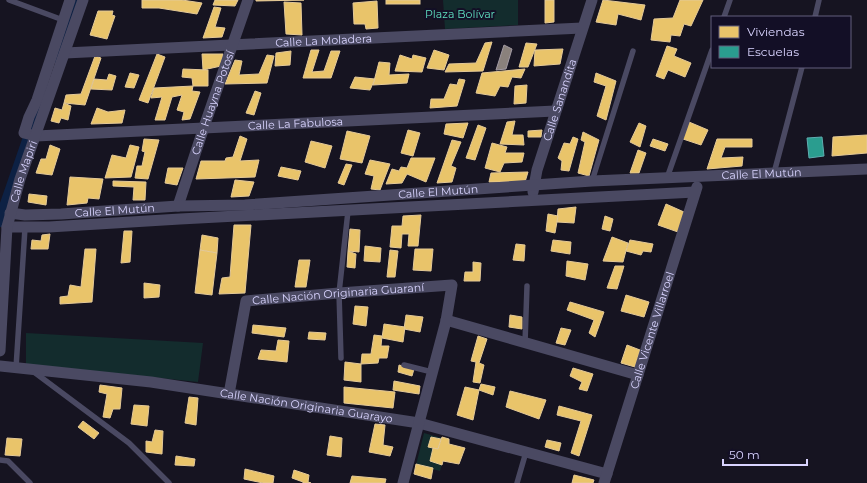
<svg xmlns="http://www.w3.org/2000/svg" width="867" height="483" font-family="Montserrat,sans-serif">
	<rect width="100%" height="100%" fill="#161421"/>
	<g fill="#132c2d">
		<path d="M 443,0 L 518,0 L 518,25 L 445,29 Z"/>
		<path d="M 26,333 L 203,343 L 198,382 L 26,364 Z"/>
		<path d="M 424,433 L 449,440 L 440,471 L 416,465 Z"/>
	</g>
	<g fill="#e9c46a" stroke="#e4c997">
		<path d="M 142,0 L 182,0 L 202,3 L 197,14 L 159,8 L 142,8 Z"/>
		<path d="M 215,0 L 238,0 L 235,6 L 213,5 Z"/>
		<path d="M 256,0 L 304,0 L 256,1 Z"/>
		<rect x="386" y="0" width="34" height="4"/>
		<path d="M 545,0 L 554,0 L 554,22 L 545,23 Z"/>
		<path d="M 603,0 L 645,5 L 641,20 L 618,14 L 616,25 L 596,22 Z"/>
		<path d="M 680,0 L 703,0 L 691,26 L 684,24 L 680,36 L 671,35 L 670,42 L 651,40 L 654,19 L 673,18 Z"/>
		<path d="M 377,1 L 378,28 L 366,29 L 365,24 L 354,24 L 353,3 Z"/>
		<path d="M 284,2 L 301,3 L 302,35 L 286,34 Z"/>
		<path d="M 214,7 L 221,8 L 215,27 L 225,28 L 222,37 L 203,38 Z"/>
		<path d="M 98,11 L 113,11 L 112,15 L 115,16 L 107,39 L 90,35 Z"/>
		<path d="M 492,42 L 483,71 L 445,72 L 449,64 L 476,63 L 485,43 Z"/>
		<path d="M 526,43 L 537,44 L 528,67 L 519,67 Z"/>
		<path d="M 667,46 L 677,49 L 674,56 L 691,63 L 685,77 L 668,70 L 664,79 L 656,76 Z"/>
		<path d="M 563,49 L 560,64 L 534,66 L 535,50 Z"/>
		<path d="M 311,50 L 319,50 L 312,72 L 324,71 L 331,51 L 340,51 L 331,78 L 303,78 Z"/>
		<path d="M 434,50 L 449,55 L 444,70 L 427,68 Z"/>
		<path d="M 291,51 L 290,65 L 275,66 L 276,53 Z"/>
		<path d="M 157,54 L 165,57 L 148,103 L 139,100 Z"/>
		<path d="M 202,54 L 223,54 L 221,66 L 203,70 Z"/>
		<path d="M 267,55 L 274,56 L 267,83 L 225,84 L 235,60 L 242,61 L 239,75 L 259,74 Z"/>
		<path d="M 400,55 L 412,59 L 413,55 L 426,58 L 422,72 L 395,71 Z"/>
		<path d="M 95,56 L 101,58 L 85,105 L 64,103 L 66,95 L 81,94 Z"/>
		<path d="M 379,62 L 390,63 L 389,75 L 409,74 L 407,83 L 373,85 Z"/>
		<path d="M 183,69 L 208,70 L 208,86 L 193,86 L 192,78 L 182,77 Z"/>
		<path d="M 525,69 L 521,78 L 512,77 L 508,87 L 500,86 L 495,96 L 476,93 L 482,73 Z"/>
		<path d="M 130,73 L 139,75 L 134,88 L 125,87 Z"/>
		<path d="M 596,73 L 616,81 L 606,120 L 597,116 L 606,86 L 594,82 Z"/>
		<path d="M 109,74 L 116,76 L 112,90 L 91,89 L 94,79 L 107,80 Z"/>
		<path d="M 355,77 L 375,79 L 370,90 L 350,88 Z"/>
		<path d="M 459,79 L 465,80 L 457,106 L 430,108 L 431,99 L 444,99 L 450,84 L 457,85 Z"/>
		<path d="M 527,85 L 526,103 L 514,104 L 515,86 Z"/>
		<path d="M 193,86 L 192,91 L 200,92 L 190,119 L 182,120 L 184,112 L 177,110 L 182,95 L 172,97 L 165,120 L 155,120 L 162,97 L 151,98 L 154,88 Z"/>
		<path d="M 255,91 L 261,93 L 254,115 L 246,113 Z"/>
		<path d="M 64,103 L 71,106 L 68,120 L 61,118 L 59,123 L 51,121 L 55,108 L 62,110 Z"/>
		<path d="M 97,108 L 108,112 L 125,110 L 122,123 L 91,124 Z"/>
		<path d="M 515,121 L 512,135 L 523,135 L 524,145 L 500,144 L 507,122 Z"/>
		<path d="M 689,122 L 708,130 L 701,145 L 683,139 Z"/>
		<path d="M 468,123 L 463,138 L 444,134 L 446,124 Z"/>
		<path d="M 639,123 L 646,126 L 640,147 L 630,142 Z"/>
		<path d="M 478,125 L 486,128 L 475,160 L 466,158 Z"/>
		<path d="M 408,130 L 420,133 L 413,156 L 401,153 Z"/>
		<path d="M 542,130 L 541,137 L 528,137 L 528,131 Z"/>
		<path d="M 347,131 L 370,136 L 362,163 L 340,159 Z"/>
		<path d="M 583,132 L 599,140 L 589,176 L 578,173 L 585,142 L 581,140 Z"/>
		<path d="M 867,135 L 867,153 L 832,156 L 833,137 Z"/>
		<path d="M 240,136 L 247,139 L 240,161 L 259,160 L 255,177 L 196,179 L 201,161 L 225,161 L 226,158 L 233,157 Z"/>
		<path d="M 573,137 L 578,139 L 569,171 L 561,170 L 562,161 L 558,158 L 564,143 L 570,144 Z"/>
		<path d="M 144,139 L 159,140 L 148,179 L 135,178 L 137,166 L 142,166 L 145,152 L 142,151 Z"/>
		<path d="M 653,139 L 668,144 L 665,151 L 650,146 Z"/>
		<path d="M 717,139 L 752,139 L 752,147 L 725,147 L 721,158 L 743,157 L 742,166 L 707,169 Z"/>
		<path d="M 452,140 L 461,142 L 451,166 L 456,168 L 452,182 L 437,183 Z"/>
		<path d="M 311,141 L 332,146 L 325,168 L 305,162 Z"/>
		<path d="M 492,143 L 507,147 L 505,153 L 524,153 L 522,162 L 504,163 L 500,172 L 485,168 Z"/>
		<path d="M 50,145 L 60,149 L 52,175 L 36,173 L 41,159 L 46,159 Z"/>
		<path d="M 130,145 L 139,147 L 131,177 L 105,178 L 112,155 L 126,158 Z"/>
		<path d="M 638,150 L 646,153 L 639,173 L 630,173 Z"/>
		<path d="M 411,158 L 435,158 L 426,182 L 407,174 L 402,183 L 386,184 L 392,169 L 399,171 L 401,167 L 407,168 Z"/>
		<path d="M 370,160 L 390,164 L 380,190 L 371,189 L 374,176 L 365,174 Z"/>
		<path d="M 346,164 L 352,165 L 344,185 L 338,183 Z"/>
		<path d="M 281,167 L 301,171 L 298,180 L 278,176 Z"/>
		<path d="M 168,168 L 183,168 L 177,185 L 165,183 Z"/>
		<path d="M 528,172 L 525,182 L 489,182 L 491,173 Z"/>
		<path d="M 70,177 L 103,179 L 99,199 L 88,198 L 87,203 L 67,205 Z"/>
		<path d="M 235,180 L 254,182 L 249,196 L 231,197 Z"/>
		<path d="M 113,181 L 146,182 L 145,200 L 133,200 L 134,187 L 113,186 Z"/>
		<path d="M 29,194 L 47,196 L 46,205 L 28,202 Z"/>
		<path d="M 666,204 L 684,212 L 678,232 L 658,225 Z"/>
		<path d="M 576,207 L 574,223 L 557,222 L 558,209 Z"/>
		<path d="M 548,214 L 558,216 L 555,233 L 546,231 Z"/>
		<path d="M 421,215 L 418,246 L 408,246 L 409,234 L 402,234 L 401,248 L 390,247 L 392,226 L 402,226 L 403,216 Z"/>
		<path d="M 605,216 L 613,219 L 610,231 L 602,229 Z"/>
		<path d="M 234,225 L 251,225 L 245,293 L 219,294 L 222,278 L 230,277 Z"/>
		<path d="M 350,229 L 360,230 L 359,252 L 348,251 Z"/>
		<path d="M 124,231 L 132,231 L 130,262 L 121,263 Z"/>
		<path d="M 50,234 L 48,249 L 31,249 L 32,240 L 41,241 L 42,235 Z"/>
		<path d="M 202,235 L 218,238 L 217,253 L 200,250 Z"/>
		<path d="M 612,237 L 628,243 L 623,262 L 603,261 Z"/>
		<path d="M 553,240 L 571,242 L 570,254 L 551,251 Z"/>
		<path d="M 630,240 L 653,244 L 651,252 L 643,251 L 641,255 L 626,251 Z"/>
		<path d="M 516,244 L 525,245 L 524,261 L 513,260 Z"/>
		<path d="M 365,246 L 381,248 L 380,262 L 364,261 Z"/>
		<path d="M 85,249 L 96,249 L 92,302 L 60,304 L 60,297 L 68,296 L 70,285 L 81,287 Z"/>
		<path d="M 415,249 L 433,249 L 431,271 L 413,270 Z"/>
		<path d="M 200,250 L 217,253 L 212,295 L 195,293 Z"/>
		<path d="M 390,250 L 398,251 L 395,277 L 387,277 Z"/>
		<path d="M 348,251 L 356,254 L 355,268 L 347,267 Z"/>
		<path d="M 299,260 L 310,260 L 306,287 L 295,287 Z"/>
		<path d="M 567,261 L 588,264 L 585,280 L 566,276 Z"/>
		<path d="M 473,262 L 481,263 L 480,281 L 464,281 L 465,272 L 473,272 Z"/>
		<path d="M 615,266 L 624,266 L 617,289 L 607,288 Z"/>
		<path d="M 144,283 L 160,285 L 159,297 L 144,298 Z"/>
		<path d="M 626,295 L 649,302 L 644,317 L 621,311 Z"/>
		<path d="M 570,302 L 604,312 L 595,337 L 589,333 L 594,320 L 567,310 Z"/>
		<path d="M 355,306 L 368,307 L 366,326 L 353,324 Z"/>
		<path d="M 406,315 L 423,317 L 420,332 L 404,329 Z"/>
		<path d="M 510,315 L 522,317 L 522,329 L 509,327 Z"/>
		<path d="M 384,324 L 405,327 L 403,342 L 382,338 Z"/>
		<path d="M 253,325 L 286,328 L 284,337 L 252,333 Z"/>
		<path d="M 561,328 L 571,330 L 565,345 L 556,343 Z"/>
		<path d="M 309,332 L 326,333 L 325,340 L 308,339 Z"/>
		<path d="M 374,335 L 382,336 L 381,346 L 389,346 L 387,358 L 379,358 L 378,363 L 361,364 L 362,354 L 371,354 Z"/>
		<path d="M 478,336 L 487,339 L 479,363 L 484,365 L 480,383 L 473,382 L 476,362 L 471,361 Z"/>
		<path d="M 278,340 L 289,341 L 287,362 L 258,359 L 261,350 L 276,351 Z"/>
		<path d="M 627,345 L 640,350 L 635,367 L 621,363 Z"/>
		<path d="M 345,362 L 361,364 L 361,382 L 344,380 Z"/>
		<path d="M 399,365 L 414,369 L 412,376 L 398,372 Z"/>
		<path d="M 573,368 L 593,374 L 587,391 L 579,389 L 582,382 L 570,376 Z"/>
		<path d="M 394,381 L 420,386 L 419,394 L 393,390 Z"/>
		<path d="M 481,384 L 495,387 L 493,395 L 479,390 Z"/>
		<path d="M 100,385 L 122,388 L 120,409 L 113,409 L 110,418 L 103,417 L 107,394 L 99,392 Z"/>
		<path d="M 344,387 L 395,392 L 393,408 L 344,403 Z"/>
		<path d="M 465,387 L 479,390 L 473,420 L 457,415 Z"/>
		<path d="M 510,391 L 546,400 L 539,419 L 506,407 Z"/>
		<path d="M 189,397 L 198,398 L 196,425 L 185,423 Z"/>
		<path d="M 134,405 L 149,406 L 147,426 L 131,424 Z"/>
		<path d="M 559,406 L 592,415 L 579,456 L 571,453 L 581,421 L 557,415 Z"/>
		<path d="M 83,421 L 99,433 L 94,439 L 78,427 Z"/>
		<path d="M 375,424 L 385,425 L 383,445 L 393,447 L 390,456 L 369,452 Z"/>
		<path d="M 155,430 L 163,431 L 162,454 L 146,452 L 146,441 L 152,442 Z"/>
		<path d="M 330,436 L 342,438 L 341,457 L 327,455 Z"/>
		<path d="M 431,437 L 441,439 L 438,449 L 428,447 Z"/>
		<path d="M 442,437 L 449,439 L 449,444 L 465,448 L 459,464 L 443,461 L 442,465 L 430,461 L 433,448 L 438,449 Z"/>
		<path d="M 7,438 L 22,439 L 20,456 L 5,455 Z"/>
		<path d="M 547,440 L 561,443 L 559,451 L 545,447 Z"/>
		<path d="M 176,456 L 195,459 L 194,466 L 175,465 Z"/>
		<path d="M 416,464 L 433,468 L 431,479 L 414,474 Z"/>
		<path d="M 245,469 L 274,476 L 273,483 L 263,483 L 244,479 Z"/>
		<path d="M 294,470 L 309,475 L 308,482 L 311,483 L 303,483 L 303,482 L 292,478 Z"/>
		<path d="M 574,475 L 594,480 L 593,483 L 572,483 Z"/>
		<path d="M 352,476 L 386,479 L 385,483 L 350,483 Z"/>
	</g>
	<path fill="#2a9d8f" stroke="#5eaeb1" d="M 822,137 L 824,156 L 809,158 L 807,138 Z"/>
	<path fill="#8a817c" stroke="#a29aa3" d="M 504,45 L 512,49 L 506,69 L 496,70 Z"/>
	<g fill="none" stroke-linecap="round" stroke-linejoin="round">
		<g stroke="#0d2144" stroke-width="12">
			<path d="M 57,57 L 77,0"/>
			<path d="M 0,221 L 43,97"/>
		</g>
		<g stroke="#4a4962" stroke-width="5.5">
			<path d="M 9,0 L 63,20"/>
			<path d="M 724,17 L 730,0"/>
			<path d="M 815,17 L 819,0"/>
			<path d="M 774,173 L 802,67"/>
			<path d="M 667,178 L 712,50"/>
			<path d="M 592,181 L 633,51"/>
			<path d="M 525,343 L 527,286"/>
			<path d="M 341,358 L 339,293 L 348,211"/>
			<path d="M 404,365 L 432,372"/>
			<path d="M 16,368 L 25,228"/>
			<path d="M 34,372 L 129,443 L 169,483"/>
			<path d="M 0,460 L 8,461 L 30,483"/>
			<path d="M 517,483 L 526,452"/>
		</g>
		<g stroke="#4a4962" stroke-width="11">
			<path id="s1" d="M 70,0 L 37,100 L 29,117 L 24,133 L 36,136 L 555,111"/>
			<path id="s2" d="M 65,53 L 582,28"/>
			<path id="s3" d="M 533,192 L 537,170 L 592,0"/>
			<path id="s4" d="M 178,206 L 204,127 L 248,0"/>
			<path id="s5" d="M 10,213 L 25,215 L 61,214 L 178,206 L 245,205 L 592,181 L 867,169"/>
			<path d="M 7,227 L 49,227 L 180,219 L 695,192"/>
			<path d="M 446,320 L 638,375"/>
			<path id="s6" d="M 0,351 L 7,227 L 20,179 L 83,0"/>
			<path id="s7" d="M 0,366 L 151,382 L 419,423 L 607,474"/>
			<path id="s8" d="M 229,394 L 246,301 L 339,293 L 452,285 L 446,321 L 403,483"/>
			<path id="s9" d="M 604,483 L 697,187"/>
		</g>
	</g>
	<g text-anchor="middle" stroke-width="4" stroke-linejoin="round" paint-order="stroke">
		<g font-size="11" fill="#5fe0c0" stroke="#130f26">
			<text x="460" y="18">Plaza Bolívar</text>
		</g>
		<g font-size="11" fill="#d9d4ff" stroke="#130f26">
			<text dy="4" stroke="none"><textPath href="#s2" startOffset="259">Calle La Moladera</textPath></text>
			<text dy="4" stroke="none"><textPath href="#s3" startOffset="96">Calle Sanandita</textPath></text>
			<text dy="4" stroke="none"><textPath href="#s4" startOffset="109">Calle Huayna Potosí</textPath></text>
			<text dy="4" stroke="none"><textPath href="#s1" startOffset="413">Calle La Fabulosa</textPath></text>
			<text dy="4" stroke="none"><textPath href="#s6" startOffset="182">Calle Mapiri</textPath></text>
			<text dy="4" stroke="none"><textPath href="#s5" startOffset="753">Calle El Mutún</textPath></text>
			<text dy="4" stroke="none"><textPath href="#s5" startOffset="429">Calle El Mutún</textPath></text>
			<text dy="4" stroke="none"><textPath href="#s5" startOffset="105">Calle El Mutún</textPath></text>
			<text dy="4" stroke="none"><textPath href="#s8" startOffset="187">Calle Nación Originaria Guaraní</textPath></text>
			<text dy="4" stroke="none"><textPath href="#s9" startOffset="160">Calle Vicente Villarroel</textPath></text>
			<text dy="4" stroke="none"><textPath href="#s7" startOffset="309">Calle Nación Originaria Guarayo</textPath></text>
		</g>
	</g>
	<rect x="711" y="16" width="140" height="52" fill="#130f26" stroke="#625e7d"/>
	<rect x="719" y="26" width="20" height="12" fill="#e9c46a" stroke="#625e7d"/>
	<text x="747" y="36" font-size="12" fill="#d9d4ff">Viviendas</text>
	<rect x="719" y="46" width="20" height="12" fill="#2a9d8f" stroke="#625e7d"/>
	<text x="747" y="56" font-size="12" fill="#d9d4ff">Escuelas</text>
	<path d="M723 459v6h84v-6" fill="none" stroke="#d9d4ff" stroke-width="2"/>
	<text x="729" y="459" font-size="12" fill="#d9d4ff" stroke="#130f26" stroke-width="3" paint-order="stroke">50 m</text>
</svg>
